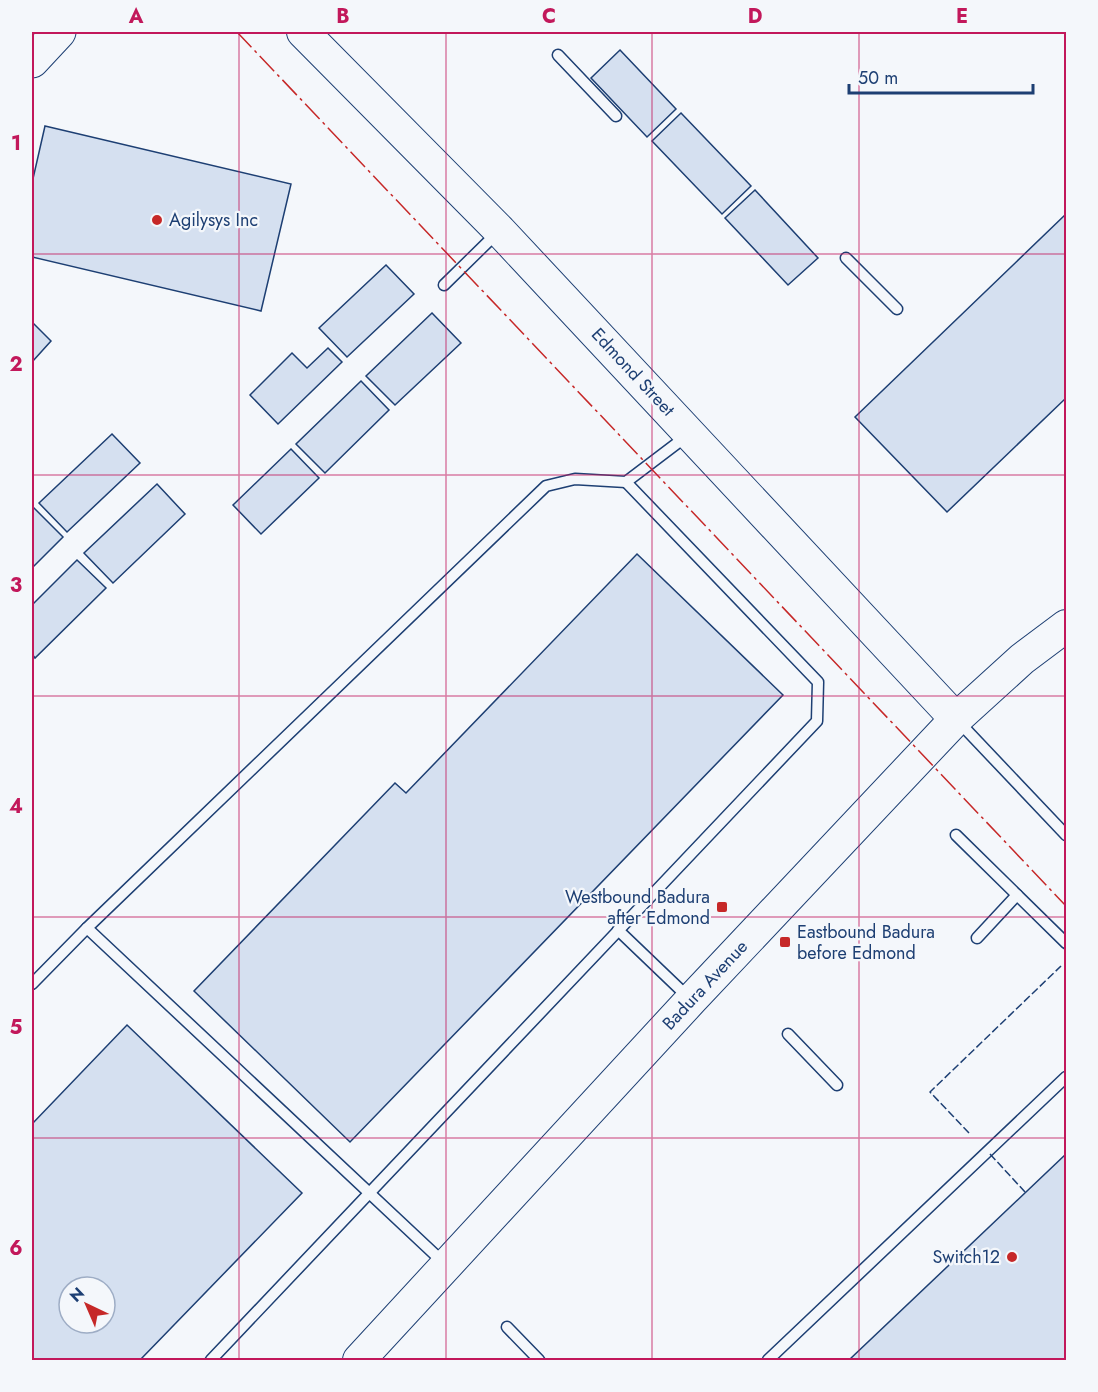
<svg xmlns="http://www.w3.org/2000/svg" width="1098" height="1392" font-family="Jost,sans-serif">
	<rect width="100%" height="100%" fill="#f4f7fb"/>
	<g fill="#d5e0f0" stroke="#1d3f73" stroke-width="1.5" fill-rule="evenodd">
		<path d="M 620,50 L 676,109 L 647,137 L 591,78 Z"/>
		<path d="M 681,113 L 751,186 L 722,214 L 652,141 Z"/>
		<path d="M 45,126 L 291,184 L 261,311 L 32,257 L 32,183 Z"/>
		<path d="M 755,190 L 818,258 L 788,285 L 725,218 Z"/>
		<path d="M 1066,214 L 1066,398 L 947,512 L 855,417 Z"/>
		<path d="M 386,265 L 414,294 L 347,357 L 319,328 Z"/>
		<path d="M 432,313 L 461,343 L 395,405 L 366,376 Z"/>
		<path d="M 32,322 L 51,341 L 32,362 Z"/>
		<path d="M 328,348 L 342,362 L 278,424 L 250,395 L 292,353 L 307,368 Z"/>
		<path d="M 361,381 L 389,410 L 325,473 L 296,444 Z"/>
		<path d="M 112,434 L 140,463 L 67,532 L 39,503 Z"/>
		<path d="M 291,449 L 319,478 L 261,534 L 233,505 Z"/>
		<path d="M 157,484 L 185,514 L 113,583 L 84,553 Z"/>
		<path d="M 34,508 L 63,537 L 32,568 L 32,510 Z"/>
		<path d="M 637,554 L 783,695 L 350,1142 L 194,991 L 395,783 L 406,793 Z"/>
		<path d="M 77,560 L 106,588 L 35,658 L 32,654 L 33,632 L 32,630 L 32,605 Z"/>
		<path d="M 127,1025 L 302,1193 L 140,1360 L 32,1360 L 32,1124 ZM 69,1287 L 105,1287 L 105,1323 L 69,1323 Z"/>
		<path d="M 1066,1154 L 1066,1360 L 849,1360 Z"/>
	</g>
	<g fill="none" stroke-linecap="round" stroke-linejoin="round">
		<g stroke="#1d3f73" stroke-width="13">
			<g id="lane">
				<path d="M 558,55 L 616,116"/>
				<path d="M 846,258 L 897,309"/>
				<path d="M 444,285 L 497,233"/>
				<path d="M 958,721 L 1066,835"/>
				<path d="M 956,835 L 1066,943"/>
				<path d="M 618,930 L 689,998"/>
				<path d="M 977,938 L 1017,895"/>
				<path d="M 32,984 L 87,928"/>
				<path d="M 788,1034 L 837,1085"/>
				<path d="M 445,1264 L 87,928 L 546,486 L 575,479 L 626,482 L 688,435"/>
				<path d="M 507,1327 L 539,1360"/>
				<path d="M 211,1360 L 817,721 L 818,682 L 626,482"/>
				<path d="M 768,1360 L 1066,1077"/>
			</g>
		</g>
		<g stroke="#1d3f73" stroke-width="34">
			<g id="secondary">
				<path d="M 303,32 L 500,231 L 956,719"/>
				<path d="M 359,1360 L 691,1000 L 956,719 L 1022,659 L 1066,626"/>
			</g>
		</g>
		<g stroke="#1d3f73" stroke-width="35">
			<path id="primary" d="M 32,61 L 59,32"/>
		</g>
		<use href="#lane" stroke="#f4f7fb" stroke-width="10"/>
		<use href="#secondary" stroke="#f4f7fb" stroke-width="32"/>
		<use href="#primary" stroke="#f4f7fb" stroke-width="33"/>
		<g stroke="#1d3f73" stroke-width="1.5" stroke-dasharray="8 3" stroke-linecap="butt">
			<path d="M 969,1133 L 930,1092 L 1061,966"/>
			<path d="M 990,1154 L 1025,1192"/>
		</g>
		<path stroke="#c62828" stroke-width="1.5" stroke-dasharray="21 4.5 3 4.5" stroke-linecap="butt" d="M 237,32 L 1066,906"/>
	</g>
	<path fill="none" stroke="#c2185b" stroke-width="1.5" stroke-opacity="0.55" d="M 239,32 L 239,1360M 446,32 L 446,1360M 652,32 L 652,1360M 859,32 L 859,1360M 32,254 L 1066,254M 32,475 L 1066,475M 32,696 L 1066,696M 32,917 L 1066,917M 32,1138 L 1066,1138"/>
	<g fill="#c62828" stroke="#f4f7fb" stroke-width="2">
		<circle cx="157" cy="220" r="6"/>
		<rect x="716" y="901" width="12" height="12" rx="3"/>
		<rect x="779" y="936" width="12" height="12" rx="3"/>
		<circle cx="1012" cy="1257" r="6"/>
	</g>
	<g text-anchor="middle" stroke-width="4.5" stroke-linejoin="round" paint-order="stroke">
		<g font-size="18" fill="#1d3f73" stroke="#f4f7fb" text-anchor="start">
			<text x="169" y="226">Agilysys Inc</text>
			<text x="710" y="903" text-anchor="end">Westbound Badura<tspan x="710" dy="21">after Edmond</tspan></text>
			<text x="797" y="938">Eastbound Badura<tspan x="797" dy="21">before Edmond</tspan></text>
			<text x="1000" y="1263" text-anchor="end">Switch12</text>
		</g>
		<g font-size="18" fill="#1d3f73" stroke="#f4f7fb">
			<text transform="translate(633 372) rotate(47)" y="6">Edmond Street</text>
			<text transform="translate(705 985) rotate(-47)" y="6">Badura Avenue</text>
		</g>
	</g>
	<rect width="1098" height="1392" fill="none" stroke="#f4f7fb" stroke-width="66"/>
	<g transform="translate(87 1305) rotate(316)"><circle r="28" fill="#f4f7fb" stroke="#9eadc5" stroke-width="1.5"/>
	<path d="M0-4.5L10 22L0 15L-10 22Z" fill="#c62828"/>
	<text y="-9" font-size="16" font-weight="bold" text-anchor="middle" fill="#1d3f73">N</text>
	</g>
	<path d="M849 84v9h184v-9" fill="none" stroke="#1d3f73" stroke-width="3"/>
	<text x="858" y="84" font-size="18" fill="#1d3f73" stroke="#f4f7fb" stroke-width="4.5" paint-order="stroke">50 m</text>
	<rect x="33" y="33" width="1032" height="1326" fill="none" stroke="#c2185b" stroke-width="2"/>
	<g font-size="20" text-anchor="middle" font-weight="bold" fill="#c2185b">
		<text x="136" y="23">A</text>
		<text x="343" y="23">B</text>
		<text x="549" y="23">C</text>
		<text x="755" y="23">D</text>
		<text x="962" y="23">E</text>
		<text x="16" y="150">1</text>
		<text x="16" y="371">2</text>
		<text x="16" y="592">3</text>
		<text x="16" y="813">4</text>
		<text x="16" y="1034">5</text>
		<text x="16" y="1255">6</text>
	</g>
</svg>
